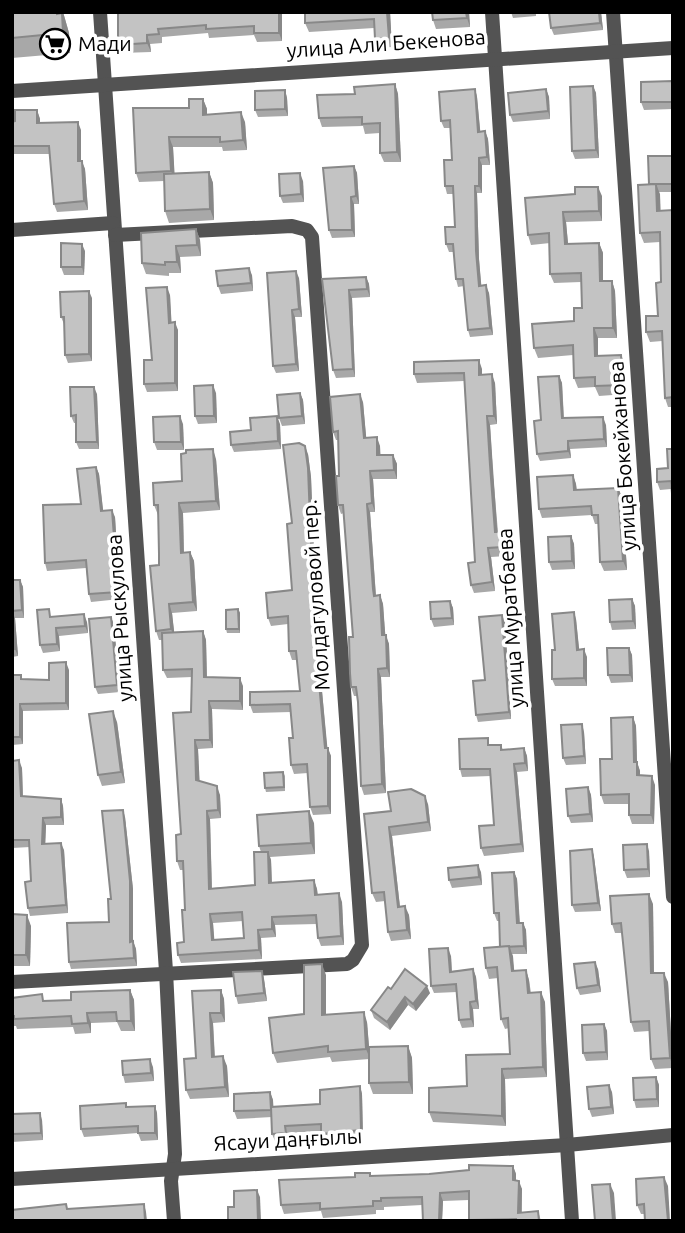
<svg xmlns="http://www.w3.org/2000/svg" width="685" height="1233" font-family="Ubuntu,sans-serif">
	<rect width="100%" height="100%" fill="#fff"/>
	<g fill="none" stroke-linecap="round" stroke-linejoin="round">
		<g stroke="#535353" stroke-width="14">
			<path d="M 100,12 L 166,971 L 175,1154 L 171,1181 L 174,1221"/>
			<path d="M 492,12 L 572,1221"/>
			<path d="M 613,12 L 673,897"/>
			<path d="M 12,91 L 673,48"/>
			<path d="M 12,230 L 113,223"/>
			<path d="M 12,982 L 347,964 L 353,960 L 362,945 L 312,237 L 307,230 L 292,226 L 115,235"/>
			<path d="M 12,1179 L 567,1145 L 673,1135"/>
		</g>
	</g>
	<g fill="#a8a8a8" fill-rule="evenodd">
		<path d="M 12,12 L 63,12 L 69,33 L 70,53 L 12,58 Z"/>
		<path d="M 118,12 L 282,12 L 282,41 L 257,42 L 254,35 L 209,38 L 208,33 L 162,37 L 162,43 L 150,44 L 151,52 L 121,53 L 118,45 Z"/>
		<path d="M 305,12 L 390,12 L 392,47 L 378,48 L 375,39 L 374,28 L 309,32 L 305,23 Z"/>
		<path d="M 432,12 L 469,12 L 470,27 L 436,29 L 433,20 Z"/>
		<path d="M 511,12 L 536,12 L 536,16 L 513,18 Z"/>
		<path d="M 549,12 L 601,12 L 603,30 L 554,35 L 551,28 Z"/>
		<path d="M 672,81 L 673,109 L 644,110 L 641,102 Z"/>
		<path d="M 395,84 L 398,94 L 401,162 L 384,162 L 380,153 L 380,133 L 365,134 L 363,126 L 322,127 L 319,118 L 355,94 Z"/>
		<path d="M 593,86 L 596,93 L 599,158 L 575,159 L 572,151 Z"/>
		<path d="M 475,89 L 477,97 L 480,131 L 485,131 L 488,139 L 490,165 L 482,165 L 482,193 L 477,193 L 479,259 L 481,285 L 489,293 L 493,335 L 470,337 L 468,330 L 464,286 L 458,287 L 456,279 L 454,252 L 449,252 L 446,244 L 455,227 L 453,194 L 447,194 L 445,186 L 452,160 L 451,128 L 444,128 L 441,121 Z"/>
		<path d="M 546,89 L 549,97 L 550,119 L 513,122 L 510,115 Z"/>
		<path d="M 285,90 L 287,98 L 288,116 L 258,117 L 255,110 Z"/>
		<path d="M 203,99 L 207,109 L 207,114 L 245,122 L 247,150 L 223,151 L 222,147 L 173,147 L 174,173 L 209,172 L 213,183 L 214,220 L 169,223 L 165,211 L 164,181 L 139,182 L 136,173 L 189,108 Z"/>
		<path d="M 37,110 L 40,119 L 40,123 L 81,130 L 81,161 L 85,169 L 88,210 L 57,212 L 54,204 L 50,154 L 12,154 L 12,122 L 15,121 Z"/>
		<path d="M 672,156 L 673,158 L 673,192 L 659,192 L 660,211 L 673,210 L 673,407 L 668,407 L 665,398 L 662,341 L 650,342 L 646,332 L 658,316 L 661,282 L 660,242 L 644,243 L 640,233 L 649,184 Z"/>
		<path d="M 354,166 L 357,173 L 359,204 L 354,204 L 355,237 L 332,238 L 329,230 Z"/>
		<path d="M 303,181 L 304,202 L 283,203 L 280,196 Z"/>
		<path d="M 602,196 L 602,221 L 566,222 L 568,244 L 599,243 L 603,253 L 603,281 L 612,281 L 615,291 L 617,338 L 598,338 L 598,356 L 625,364 L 626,394 L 599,396 L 595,387 L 578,388 L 574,378 L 573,355 L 538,358 L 534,348 L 574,321 L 582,308 L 581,282 L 554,283 L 550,274 L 550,243 L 531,245 L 528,235 L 525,198 Z"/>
		<path d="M 196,229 L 200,240 L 201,256 L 180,257 L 181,273 L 169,273 L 169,276 L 146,274 L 142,263 Z"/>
		<path d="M 85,251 L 84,275 L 64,275 L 61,267 Z"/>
		<path d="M 252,275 L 253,291 L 221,294 L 218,286 Z"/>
		<path d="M 366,277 L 369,284 L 370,297 L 352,298 L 355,377 L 336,378 L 333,370 L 322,279 Z"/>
		<path d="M 299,278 L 302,317 L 295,317 L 299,371 L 276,373 L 273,366 Z"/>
		<path d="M 170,295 L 171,322 L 178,330 L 178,391 L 147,392 L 144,384 Z"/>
		<path d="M 92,298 L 92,361 L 68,363 L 65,355 L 64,324 L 61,317 Z"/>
		<path d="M 482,369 L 482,375 L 495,383 L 497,424 L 490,425 L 493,474 L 498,532 L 505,540 L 506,556 L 491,557 L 495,591 L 474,593 L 471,585 L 475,562 L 464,381 L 417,383 L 414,374 Z"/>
		<path d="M 559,376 L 562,383 L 564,418 L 606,425 L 607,447 L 570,449 L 571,458 L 540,461 L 537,454 L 541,420 Z"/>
		<path d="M 216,393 L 217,423 L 198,424 L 195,416 Z"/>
		<path d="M 300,393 L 303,400 L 305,424 L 282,426 L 279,418 Z"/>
		<path d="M 97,394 L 99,449 L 79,449 L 76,442 L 76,423 L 74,423 L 71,416 Z"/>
		<path d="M 363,402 L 366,437 L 380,446 L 380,455 L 393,455 L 397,464 L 397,479 L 373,479 L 375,512 L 370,512 L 376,596 L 380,595 L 383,604 L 385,635 L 389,644 L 390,677 L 381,677 L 386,793 L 364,795 L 361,786 L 358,702 L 357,696 L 354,696 L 351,687 L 353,637 L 344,513 L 341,514 L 338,505 L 339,476 L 338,440 L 336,440 L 333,432 Z"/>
		<path d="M 183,424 L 184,450 L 157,450 L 154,442 Z"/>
		<path d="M 280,424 L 281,449 L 234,452 L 231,445 L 251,430 Z"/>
		<path d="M 667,449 L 671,489 L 660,490 L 657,482 L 668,468 Z"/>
		<path d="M 308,454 L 311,477 L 314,554 L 327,691 L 322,691 L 327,748 L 331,756 L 331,814 L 313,815 L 310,807 L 308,773 L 294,774 L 291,765 L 293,738 L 291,712 L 253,713 L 250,705 L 300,691 L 297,660 L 292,660 L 289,651 L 288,624 L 271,626 L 268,618 L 292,590 L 292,523 Z"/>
		<path d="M 216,459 L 220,510 L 183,513 L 184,552 L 190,552 L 194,561 L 197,611 L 172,613 L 174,632 L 203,631 L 206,640 L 207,677 L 243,686 L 243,710 L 212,709 L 213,748 L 198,749 L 199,781 L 220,795 L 221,818 L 210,819 L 212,888 L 255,885 L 261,852 L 259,846 L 314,823 L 315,854 L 270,857 L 271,860 L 272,882 L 314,880 L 317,889 L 318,895 L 342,902 L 344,945 L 321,946 L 318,938 L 317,924 L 275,925 L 276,937 L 261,938 L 262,959 L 181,963 L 178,955 L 184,942 L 185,910 L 183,870 L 180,870 L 177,861 L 181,834 L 191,712 L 192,677 L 167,678 L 163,670 L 162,640 L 159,640 L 156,631 L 159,554 L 158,515 L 154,505 L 182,481 ZM 243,921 L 244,938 L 214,940 L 213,923 Z"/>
		<path d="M 96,467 L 99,474 L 103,511 L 115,517 L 120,599 L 91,602 L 89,594 L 86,568 L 47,571 L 45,563 L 81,504 Z"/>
		<path d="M 573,475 L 576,484 L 577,490 L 618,488 L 622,497 L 627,570 L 604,571 L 600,562 L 599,524 L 595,524 L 592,515 L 542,518 L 539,509 Z"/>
		<path d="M 571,536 L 574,544 L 575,569 L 552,570 L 549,562 Z"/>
		<path d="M 12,580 L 20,580 L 23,587 L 24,618 L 15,618 L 18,656 L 12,657 Z"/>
		<path d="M 632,599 L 635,606 L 636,629 L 612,630 L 610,622 Z"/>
		<path d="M 450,601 L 453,608 L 454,625 L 434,627 L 431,619 Z"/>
		<path d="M 238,609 L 240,613 L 240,633 L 227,633 L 226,629 Z"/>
		<path d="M 502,615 L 505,622 L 511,719 L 478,722 L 476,715 Z"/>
		<path d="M 52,617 L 87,622 L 88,633 L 59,636 L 60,651 L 43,653 L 40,645 Z"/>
		<path d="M 111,617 L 114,625 L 120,692 L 98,694 L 95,687 Z"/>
		<path d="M 576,619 L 579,650 L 587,657 L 587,686 L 555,686 L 552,679 L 555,650 Z"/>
		<path d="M 629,648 L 632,655 L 633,682 L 611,683 L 608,675 Z"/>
		<path d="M 69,670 L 69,710 L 23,711 L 23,744 L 12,745 L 12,675 L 23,679 L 49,680 Z"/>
		<path d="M 633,717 L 636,726 L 637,762 L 640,771 L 640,775 L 655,785 L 654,824 L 632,824 L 629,815 L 629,804 L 604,804 L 601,795 L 612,759 Z"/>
		<path d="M 117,722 L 125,783 L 102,786 L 98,775 Z"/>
		<path d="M 584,732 L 586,764 L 566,765 L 563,758 Z"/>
		<path d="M 491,745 L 501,745 L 503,750 L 524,748 L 527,756 L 528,771 L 517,772 L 524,852 L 484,856 L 481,848 L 494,825 L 491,776 L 462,777 L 460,769 Z"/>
		<path d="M 12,761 L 22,768 L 23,796 L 61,799 L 63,806 L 64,825 L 46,825 L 45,844 L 64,850 L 68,913 L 30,916 L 28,908 L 31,881 L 30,847 L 12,848 Z"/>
		<path d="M 283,772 L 285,776 L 285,791 L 266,792 L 265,788 Z"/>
		<path d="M 588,787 L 591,795 L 593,822 L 571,823 L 568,816 Z"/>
		<path d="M 428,804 L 431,831 L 392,836 L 400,907 L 409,915 L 411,939 L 391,941 L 388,932 L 385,901 L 376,902 L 372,893 L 391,811 Z"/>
		<path d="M 125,817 L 133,889 L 133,941 L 136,949 L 137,966 L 71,969 L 69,962 L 109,922 L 111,899 Z"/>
		<path d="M 592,849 L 594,857 L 601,911 L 575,912 L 572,905 Z"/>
		<path d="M 649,851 L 650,877 L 627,878 L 624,870 Z"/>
		<path d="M 481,872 L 482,885 L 452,888 L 449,880 Z"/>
		<path d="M 514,872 L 517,879 L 520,923 L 523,923 L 526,930 L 527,954 L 512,954 L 514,971 L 526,970 L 529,980 L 531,993 L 545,1002 L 547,1077 L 505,1079 L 506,1126 L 433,1122 L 429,1112 L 510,1054 L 509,1028 L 505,1029 L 501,1019 L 498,978 L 489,979 L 486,968 L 500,947 L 499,921 L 497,921 L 494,913 Z"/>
		<path d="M 653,904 L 654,973 L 668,982 L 673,1068 L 655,1069 L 651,1059 L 649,1031 L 634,1032 L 631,1022 L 622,933 L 615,933 L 612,924 Z"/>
		<path d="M 12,914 L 31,926 L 30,966 L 12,966 Z"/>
		<path d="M 451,956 L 452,971 L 473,969 L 476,977 L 479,1009 L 473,1009 L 474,1027 L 462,1028 L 459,1020 L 457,992 L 434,993 L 431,986 Z"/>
		<path d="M 598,969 L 601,992 L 580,995 L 577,988 Z"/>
		<path d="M 262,971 L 264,979 L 267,1001 L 238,1004 L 236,996 Z"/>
		<path d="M 326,975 L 326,1015 L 367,1022 L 369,1047 L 408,1046 L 412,1058 L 413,1094 L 373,1094 L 369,1083 L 369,1059 L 332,1062 L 330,1057 L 277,1063 L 273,1053 L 304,1014 Z"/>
		<path d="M 391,989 L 430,993 L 416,1011 L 408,1005 L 390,1030 L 374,1018 L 371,1010 Z"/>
		<path d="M 130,990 L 134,1000 L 135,1031 L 121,1031 L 117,1022 L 91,1023 L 91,1033 L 75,1034 L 73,1027 L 17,1029 L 16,1026 L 12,1026 L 12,998 L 45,1001 L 71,1000 Z"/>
		<path d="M 221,990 L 224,999 L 225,1022 L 213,1023 L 215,1057 L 227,1066 L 229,1097 L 190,1099 L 186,1090 L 196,1058 L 192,991 Z"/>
		<path d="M 604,1024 L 607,1031 L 608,1060 L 586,1061 L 583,1053 Z"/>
		<path d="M 153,1067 L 154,1081 L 125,1083 L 123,1075 Z"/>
		<path d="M 656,1077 L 659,1085 L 659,1107 L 636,1108 L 634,1100 Z"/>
		<path d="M 360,1086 L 362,1094 L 363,1138 L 324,1142 L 321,1131 L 288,1133 L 288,1141 L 275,1141 L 272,1134 L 272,1117 L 237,1119 L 234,1111 L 270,1092 L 273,1100 L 273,1107 L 320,1104 Z"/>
		<path d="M 612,1092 L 614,1114 L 592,1117 L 589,1109 Z"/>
		<path d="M 127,1106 L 155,1106 L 157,1113 L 158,1140 L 141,1141 L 138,1133 L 84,1137 L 81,1129 Z"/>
		<path d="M 12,1114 L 42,1120 L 43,1140 L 12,1142 Z"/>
		<path d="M 513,1166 L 516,1174 L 516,1181 L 522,1189 L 522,1213 L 538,1211 L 541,1221 L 470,1221 L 469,1200 L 443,1201 L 442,1221 L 423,1221 L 422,1205 L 384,1207 L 384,1210 L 376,1210 L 376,1214 L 323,1218 L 321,1211 L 284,1214 L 281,1205 L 371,1176 L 429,1174 Z"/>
		<path d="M 668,1186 L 644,1214 L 641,1214 L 637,1205 Z"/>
	</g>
	<g fill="#888">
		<path d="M 57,12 L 63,12 L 69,33 L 70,53 Z"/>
		<path d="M 279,12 L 282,12 L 282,41 L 279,33 Z"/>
		<path d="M 387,12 L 390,12 L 392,47 L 389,38 Z"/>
		<path d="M 466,12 L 469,12 L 470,27 L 467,18 Z"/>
		<path d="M 599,12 L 601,12 L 603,30 L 600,23 Z"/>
		<path d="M 147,35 L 150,44 L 151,52 L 147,43 Z"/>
		<path d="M 395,84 L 398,94 L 401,162 L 397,152 Z"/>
		<path d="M 593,86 L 596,93 L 599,158 L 596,150 Z"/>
		<path d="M 475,89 L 477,97 L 481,139 L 478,132 Z"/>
		<path d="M 546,89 L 549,97 L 550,119 L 548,111 Z"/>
		<path d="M 285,90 L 287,98 L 288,116 L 285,109 Z"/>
		<path d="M 203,99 L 207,109 L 207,124 L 203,115 Z"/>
		<path d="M 37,110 L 40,119 L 40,131 L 37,123 Z"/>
		<path d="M 241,112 L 245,122 L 247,150 L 243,140 Z"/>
		<path d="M 78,122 L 81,130 L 81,169 L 78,161 Z"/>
		<path d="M 485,131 L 488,139 L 490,165 L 487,157 Z"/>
		<path d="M 169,137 L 173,147 L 175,180 L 171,171 Z"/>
		<path d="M 479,158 L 482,165 L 482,193 L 479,186 Z"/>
		<path d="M 82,161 L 85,169 L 88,210 L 84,201 Z"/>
		<path d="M 354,166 L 357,173 L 359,204 L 356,196 Z"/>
		<path d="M 209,172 L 213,183 L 214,220 L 210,209 Z"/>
		<path d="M 300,173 L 303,181 L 304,202 L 301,194 Z"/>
		<path d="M 656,184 L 660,194 L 661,221 L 657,211 Z"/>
		<path d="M 475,186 L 477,193 L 479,259 L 482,293 L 479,286 L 476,251 Z"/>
		<path d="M 598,187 L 602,196 L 602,221 L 599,211 Z"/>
		<path d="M 351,197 L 354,204 L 355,237 L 352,230 Z"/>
		<path d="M 563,212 L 566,222 L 569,254 L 565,244 Z"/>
		<path d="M 196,229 L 200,240 L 201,256 L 197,245 Z"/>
		<path d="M 599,243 L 603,253 L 603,291 L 600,281 Z"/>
		<path d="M 82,244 L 85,251 L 84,275 L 82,267 Z"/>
		<path d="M 176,246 L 180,257 L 181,273 L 177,262 Z"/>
		<path d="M 249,268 L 252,275 L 253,291 L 251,283 Z"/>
		<path d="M 296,271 L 299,278 L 302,317 L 299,309 Z"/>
		<path d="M 366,277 L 369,284 L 370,297 L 367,289 Z"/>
		<path d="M 612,281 L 615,291 L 617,338 L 613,328 Z"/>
		<path d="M 486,285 L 489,293 L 493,335 L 490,328 Z"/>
		<path d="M 167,287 L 170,295 L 172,330 L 169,323 Z"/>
		<path d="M 349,290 L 352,298 L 355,377 L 353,369 Z"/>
		<path d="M 89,291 L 92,298 L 92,361 L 89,354 Z"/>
		<path d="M 292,310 L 295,317 L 299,371 L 296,364 Z"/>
		<path d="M 175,322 L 178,330 L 178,391 L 175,383 Z"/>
		<path d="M 594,328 L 598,338 L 598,366 L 595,356 Z"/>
		<path d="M 621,355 L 625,364 L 626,394 L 623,385 Z"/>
		<path d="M 479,360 L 482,369 L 482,383 L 479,375 Z"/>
		<path d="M 492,374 L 495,383 L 497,424 L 494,416 Z"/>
		<path d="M 559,376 L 562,383 L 564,426 L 562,418 Z"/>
		<path d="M 213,385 L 216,393 L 217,423 L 214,416 Z"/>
		<path d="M 94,387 L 97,394 L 99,449 L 97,442 Z"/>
		<path d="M 300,393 L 303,400 L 305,424 L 302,416 Z"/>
		<path d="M 360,394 L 363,402 L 367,446 L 364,438 Z"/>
		<path d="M 180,416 L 183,424 L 184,450 L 181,442 Z"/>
		<path d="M 277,416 L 280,424 L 281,449 L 278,441 Z"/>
		<path d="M 487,416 L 490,425 L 498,541 L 495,532 Z"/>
		<path d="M 603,417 L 606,425 L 607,447 L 604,439 Z"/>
		<path d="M 377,437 L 380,446 L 381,464 L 377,455 Z"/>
		<path d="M 568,441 L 570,449 L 571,458 L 568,451 Z"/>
		<path d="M 305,446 L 308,454 L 311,477 L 314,554 L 327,691 L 324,683 L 311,545 Z"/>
		<path d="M 213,449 L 216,459 L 220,510 L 216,501 Z"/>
		<path d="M 393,455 L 397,464 L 397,479 L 394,470 Z"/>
		<path d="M 96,467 L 99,474 L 104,518 L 101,511 Z"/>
		<path d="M 370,471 L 373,479 L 375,512 L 372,503 Z"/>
		<path d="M 573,475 L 576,484 L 577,499 L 574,490 Z"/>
		<path d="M 618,488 L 622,497 L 627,570 L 623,561 Z"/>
		<path d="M 179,503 L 183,513 L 184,562 L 181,553 Z"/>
		<path d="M 367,504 L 370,512 L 376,598 L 377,604 L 373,589 Z"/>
		<path d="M 112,510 L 115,517 L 120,599 L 118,592 Z"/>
		<path d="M 502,532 L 505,540 L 506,556 L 503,547 Z"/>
		<path d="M 571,536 L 574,544 L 575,569 L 572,561 Z"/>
		<path d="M 488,548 L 491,557 L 495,591 L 492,582 Z"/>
		<path d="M 190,552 L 194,561 L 197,611 L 193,602 Z"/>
		<path d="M 20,580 L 23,587 L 24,618 L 22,610 Z"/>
		<path d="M 380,595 L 383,604 L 386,644 L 382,635 Z"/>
		<path d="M 632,599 L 635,606 L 636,629 L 633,621 Z"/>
		<path d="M 450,601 L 453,608 L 454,625 L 452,618 Z"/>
		<path d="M 169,604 L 172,613 L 175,639 L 171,629 Z"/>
		<path d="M 238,609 L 240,613 L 240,633 L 239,629 Z"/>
		<path d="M 12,611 L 15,618 L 18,656 L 15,649 Z"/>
		<path d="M 574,612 L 576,619 L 580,657 L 577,650 Z"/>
		<path d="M 84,614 L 87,622 L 88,633 L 85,626 Z"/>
		<path d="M 502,615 L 505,622 L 511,719 L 509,712 Z"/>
		<path d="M 111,617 L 114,625 L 120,692 L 117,685 Z"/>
		<path d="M 56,628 L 59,636 L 60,651 L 57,644 Z"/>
		<path d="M 203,631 L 206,640 L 207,685 L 204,677 Z"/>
		<path d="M 386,635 L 389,644 L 390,677 L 387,668 Z"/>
		<path d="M 629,648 L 632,655 L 633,682 L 630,675 Z"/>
		<path d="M 584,649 L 587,657 L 587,686 L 584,678 Z"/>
		<path d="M 66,662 L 69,670 L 69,710 L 66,703 Z"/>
		<path d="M 378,669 L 381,677 L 386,793 L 382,784 Z"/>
		<path d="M 240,678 L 243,686 L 243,710 L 240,701 Z"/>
		<path d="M 319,683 L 322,691 L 328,754 L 328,748 L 331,756 L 331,814 L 328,806 L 325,748 Z"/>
		<path d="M 209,701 L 212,709 L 213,748 L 210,740 Z"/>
		<path d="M 20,704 L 23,711 L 23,744 L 20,737 Z"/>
		<path d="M 113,711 L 117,722 L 125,783 L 121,772 Z"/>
		<path d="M 633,717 L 636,726 L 637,762 L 640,771 L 640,785 L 634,762 Z"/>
		<path d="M 582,724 L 584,732 L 586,764 L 584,756 Z"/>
		<path d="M 195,740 L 198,749 L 200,788 L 196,780 Z"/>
		<path d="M 524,748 L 527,756 L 528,771 L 525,763 Z"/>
		<path d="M 19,760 L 22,768 L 23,803 L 21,796 Z"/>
		<path d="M 514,764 L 517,772 L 524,852 L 521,844 Z"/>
		<path d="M 652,776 L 655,785 L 654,824 L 651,815 Z"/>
		<path d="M 217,786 L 220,795 L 221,818 L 218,810 Z"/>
		<path d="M 588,787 L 591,795 L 593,822 L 590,814 Z"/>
		<path d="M 425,796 L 428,804 L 431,831 L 428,822 Z"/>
		<path d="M 61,799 L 63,806 L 64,825 L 61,817 Z"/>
		<path d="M 123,810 L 125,817 L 133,889 L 133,949 L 130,942 Z"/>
		<path d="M 207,811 L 210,819 L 212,897 L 209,889 Z"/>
		<path d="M 309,811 L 314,823 L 315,854 L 311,843 Z"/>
		<path d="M 43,818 L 46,825 L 45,851 L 42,844 Z"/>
		<path d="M 389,827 L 392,836 L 401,916 L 398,907 Z"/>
		<path d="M 61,843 L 64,850 L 68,913 L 66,905 Z"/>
		<path d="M 647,844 L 649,851 L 650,877 L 648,869 Z"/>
		<path d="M 592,849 L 594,857 L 601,911 L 598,903 Z"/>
		<path d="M 268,852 L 271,860 L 272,891 L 269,883 Z"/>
		<path d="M 478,865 L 481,872 L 482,885 L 479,877 Z"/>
		<path d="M 514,872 L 517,879 L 520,931 L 517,923 Z"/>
		<path d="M 314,880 L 317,889 L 318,903 L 315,895 Z"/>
		<path d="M 339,893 L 342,902 L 344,945 L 341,936 Z"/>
		<path d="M 649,894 L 653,904 L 654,983 L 651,973 Z"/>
		<path d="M 405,906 L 409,915 L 411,939 L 407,930 Z"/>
		<path d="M 210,914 L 213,923 L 215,948 L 212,940 Z"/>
		<path d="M 27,915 L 31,926 L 30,966 L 26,955 Z"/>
		<path d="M 272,917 L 275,925 L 276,937 L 272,929 Z"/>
		<path d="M 523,923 L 526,930 L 527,954 L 524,946 Z"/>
		<path d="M 258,930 L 261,938 L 262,959 L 259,950 Z"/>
		<path d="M 133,941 L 136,949 L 137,966 L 134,958 Z"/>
		<path d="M 509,946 L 513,956 L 515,981 L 512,971 Z"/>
		<path d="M 448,948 L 451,956 L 452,979 L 450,972 Z"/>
		<path d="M 595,962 L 598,969 L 601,992 L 598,985 Z"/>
		<path d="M 322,964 L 326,975 L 326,1025 L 322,1015 Z"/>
		<path d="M 473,969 L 476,977 L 479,1009 L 476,1001 Z"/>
		<path d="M 526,970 L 529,980 L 531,1003 L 528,993 Z"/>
		<path d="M 262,971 L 264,979 L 267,1001 L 264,993 Z"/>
		<path d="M 664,973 L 668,982 L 673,1067 L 670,1058 Z"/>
		<path d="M 427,986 L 430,993 L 416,1011 L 413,1004 Z"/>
		<path d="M 130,990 L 134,1000 L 135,1031 L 131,1021 Z"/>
		<path d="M 221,990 L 224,999 L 225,1022 L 221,1013 Z"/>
		<path d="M 541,992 L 545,1002 L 547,1077 L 543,1067 Z"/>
		<path d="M 405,997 L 408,1005 L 390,1030 L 387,1022 Z"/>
		<path d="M 470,1002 L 473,1009 L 474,1027 L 471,1019 Z"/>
		<path d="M 364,1012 L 367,1022 L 370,1059 L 366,1049 Z"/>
		<path d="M 87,1013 L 91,1023 L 91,1033 L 88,1023 Z"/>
		<path d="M 210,1013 L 213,1023 L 215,1066 L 212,1057 Z"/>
		<path d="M 604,1024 L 607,1031 L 608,1060 L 606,1052 Z"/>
		<path d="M 408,1046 L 412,1058 L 413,1094 L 409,1082 Z"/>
		<path d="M 223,1056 L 227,1066 L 229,1097 L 225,1087 Z"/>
		<path d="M 150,1059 L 153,1067 L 154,1081 L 151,1073 Z"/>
		<path d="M 502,1069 L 505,1079 L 506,1126 L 502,1116 Z"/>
		<path d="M 656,1077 L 659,1085 L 659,1107 L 657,1099 Z"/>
		<path d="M 609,1085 L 612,1092 L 614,1114 L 611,1107 Z"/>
		<path d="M 360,1086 L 362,1094 L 363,1138 L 361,1130 Z"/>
		<path d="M 270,1092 L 273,1100 L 274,1117 L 271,1110 Z"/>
		<path d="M 155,1106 L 157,1113 L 158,1140 L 155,1133 Z"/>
		<path d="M 40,1113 L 42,1120 L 43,1140 L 41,1133 Z"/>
		<path d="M 513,1166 L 516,1174 L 516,1189 L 513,1180 Z"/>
		<path d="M 664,1177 L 668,1186 L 670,1221 L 668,1221 Z"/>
		<path d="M 519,1181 L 522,1189 L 521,1221 L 518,1213 Z"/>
		<path d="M 610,1184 L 614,1193 L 616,1221 L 613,1221 Z"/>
		<path d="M 257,1190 L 260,1197 L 261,1221 L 258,1221 Z"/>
		<path d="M 440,1193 L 443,1201 L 442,1221 L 439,1221 Z"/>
		<path d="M 144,1204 L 146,1212 L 147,1221 L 145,1221 Z"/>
	</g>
	<g fill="#c3c3c3" stroke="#888" stroke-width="2" fill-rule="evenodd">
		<path d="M 12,12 L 57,12 L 57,14 L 62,13 L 63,33 L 12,38 Z"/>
		<path d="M 118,12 L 279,12 L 279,33 L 254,33 L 254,26 L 206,29 L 206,25 L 158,29 L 159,34 L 147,35 L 147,43 L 118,45 Z"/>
		<path d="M 305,12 L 387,12 L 389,38 L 375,39 L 374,19 L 305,23 Z"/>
		<path d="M 432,12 L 466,12 L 467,18 L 433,20 Z"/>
		<path d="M 549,12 L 599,12 L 600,23 L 551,28 Z"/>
		<path d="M 672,81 L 672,102 L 641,102 L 641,82 Z"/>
		<path d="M 395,84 L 397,152 L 380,153 L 380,123 L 362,124 L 362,117 L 319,118 L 317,95 L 355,94 L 354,87 Z"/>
		<path d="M 593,86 L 596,150 L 572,151 L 570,87 Z"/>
		<path d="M 475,89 L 478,132 L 485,131 L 487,157 L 479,158 L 479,186 L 475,186 L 476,251 L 479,286 L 486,285 L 490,328 L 468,330 L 463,279 L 456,279 L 453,244 L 446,244 L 445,227 L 455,227 L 453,186 L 445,186 L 444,160 L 452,160 L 450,120 L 441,121 L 439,92 Z"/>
		<path d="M 546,89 L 548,111 L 510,115 L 508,93 Z"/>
		<path d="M 285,90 L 285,109 L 255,110 L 255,91 Z"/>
		<path d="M 189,99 L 203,99 L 203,115 L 241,112 L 243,140 L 220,142 L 220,137 L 169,137 L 171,171 L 136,173 L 133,108 L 189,108 Z"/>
		<path d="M 15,110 L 37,110 L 37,123 L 78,122 L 78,161 L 82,161 L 84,201 L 54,204 L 49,146 L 12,146 L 12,122 L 15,121 Z"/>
		<path d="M 648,156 L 672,156 L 672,184 L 649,184 Z"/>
		<path d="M 354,166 L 356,196 L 351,197 L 352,230 L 329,230 L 323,168 Z"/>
		<path d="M 209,172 L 210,209 L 165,211 L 164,174 Z"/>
		<path d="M 300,173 L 301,194 L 280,196 L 279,174 Z"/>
		<path d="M 656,184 L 657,211 L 673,210 L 673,397 L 665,398 L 662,331 L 646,332 L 646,316 L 658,316 L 656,283 L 661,282 L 660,232 L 640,233 L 638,185 Z"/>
		<path d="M 575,187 L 598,187 L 599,211 L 563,212 L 565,244 L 599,243 L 600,281 L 612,281 L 613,328 L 594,328 L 595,356 L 621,355 L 623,385 L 595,386 L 595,377 L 574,378 L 573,345 L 534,348 L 532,324 L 574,321 L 574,308 L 582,308 L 581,273 L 550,274 L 549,233 L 528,235 L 525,198 L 575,194 Z"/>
		<path d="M 196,229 L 197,245 L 176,246 L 177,262 L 165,262 L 165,265 L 142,263 L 141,233 Z"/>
		<path d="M 61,243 L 82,244 L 82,267 L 61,267 Z"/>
		<path d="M 249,268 L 251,283 L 218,286 L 216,271 Z"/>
		<path d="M 296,271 L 299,309 L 292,310 L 296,364 L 273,366 L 267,273 Z"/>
		<path d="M 366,277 L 367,289 L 349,290 L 353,369 L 333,370 L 322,279 Z"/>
		<path d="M 167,287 L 169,323 L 175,322 L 175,383 L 144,384 L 144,360 L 152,360 L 146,288 Z"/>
		<path d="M 89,291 L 89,354 L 65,355 L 64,317 L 61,317 L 60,292 Z"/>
		<path d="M 479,360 L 479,375 L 492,374 L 494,416 L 487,416 L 490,465 L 495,532 L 502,532 L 503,547 L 488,548 L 492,582 L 471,585 L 468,563 L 475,562 L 464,373 L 414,374 L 414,362 Z"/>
		<path d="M 559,376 L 562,418 L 603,417 L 604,439 L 568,441 L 568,451 L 537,454 L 534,421 L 541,420 L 538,377 Z"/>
		<path d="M 213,385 L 214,416 L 195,416 L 194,386 Z"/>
		<path d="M 70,387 L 94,387 L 97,442 L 76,442 L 76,415 L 71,416 Z"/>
		<path d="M 300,393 L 302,416 L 279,418 L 277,395 Z"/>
		<path d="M 360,394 L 364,438 L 377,437 L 377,455 L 393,455 L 394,470 L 370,471 L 372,503 L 367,504 L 373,589 L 374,596 L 380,595 L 382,635 L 386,635 L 387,668 L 378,669 L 382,784 L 361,786 L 358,702 L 356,687 L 351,687 L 350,673 L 349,637 L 353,637 L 343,505 L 338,505 L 336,476 L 339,476 L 338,431 L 333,432 L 330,397 Z"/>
		<path d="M 180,416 L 181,442 L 154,442 L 153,417 Z"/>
		<path d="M 277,416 L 278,441 L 231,445 L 230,432 L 251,430 L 250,418 Z"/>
		<path d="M 299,443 L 305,446 L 308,468 L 311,545 L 324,683 L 319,683 L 325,748 L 328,748 L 328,806 L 310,807 L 307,764 L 291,765 L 289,738 L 293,738 L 290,704 L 250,705 L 250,692 L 300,691 L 296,651 L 289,651 L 288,616 L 268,618 L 266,593 L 292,590 L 287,524 L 292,523 L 283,445 Z"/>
		<path d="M 213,449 L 216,501 L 179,503 L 181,553 L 190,552 L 193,602 L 169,604 L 171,629 L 156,631 L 150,566 L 159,565 L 159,554 L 158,505 L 154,505 L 153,483 L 182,481 L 181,454 L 186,453 L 186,450 Z"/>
		<path d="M 667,449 L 673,449 L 673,506 L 671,481 L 657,482 L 657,469 L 668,468 Z"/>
		<path d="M 96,467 L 101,511 L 112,510 L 118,592 L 89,594 L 86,560 L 45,563 L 43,505 L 81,504 L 77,469 Z"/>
		<path d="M 573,475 L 574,490 L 618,488 L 623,561 L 600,562 L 598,515 L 592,515 L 591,506 L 539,509 L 537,477 Z"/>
		<path d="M 571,536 L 572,561 L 549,562 L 548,537 Z"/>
		<path d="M 12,580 L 20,580 L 22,610 L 12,611 L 15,649 L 12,649 Z"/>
		<path d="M 632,599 L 633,621 L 610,622 L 609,600 Z"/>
		<path d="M 450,601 L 452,618 L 431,619 L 430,602 Z"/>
		<path d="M 49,609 L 50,617 L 84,614 L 85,626 L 56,628 L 57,644 L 40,645 L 37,610 Z"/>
		<path d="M 238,609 L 239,629 L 226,629 L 226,610 Z"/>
		<path d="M 574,612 L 577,650 L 584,649 L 584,678 L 552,679 L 552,650 L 555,650 L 552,614 Z"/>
		<path d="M 502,615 L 509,712 L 476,715 L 473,681 L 485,680 L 479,617 Z"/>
		<path d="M 111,617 L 117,685 L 95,687 L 89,619 Z"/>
		<path d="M 203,631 L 204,677 L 240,678 L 240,701 L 209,701 L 210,740 L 195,740 L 196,780 L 217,786 L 218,810 L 207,811 L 209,889 L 255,885 L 254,852 L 268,852 L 269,883 L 314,880 L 315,895 L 339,893 L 341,936 L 318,938 L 316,915 L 272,917 L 272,929 L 258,930 L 259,950 L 178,955 L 177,943 L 184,942 L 182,910 L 185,910 L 183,861 L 177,861 L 176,835 L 181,834 L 173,713 L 191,712 L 192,669 L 163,670 L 162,633 ZM 242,912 L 244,938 L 212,940 L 210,914 Z"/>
		<path d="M 607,648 L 629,648 L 630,675 L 608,675 Z"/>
		<path d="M 66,662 L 66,703 L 20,704 L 20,737 L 12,737 L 12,675 L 21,675 L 21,679 L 49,680 L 49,663 Z"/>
		<path d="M 113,711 L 121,772 L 98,775 L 89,714 Z"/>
		<path d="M 633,717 L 634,762 L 637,762 L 637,775 L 652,776 L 651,815 L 629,815 L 629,794 L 601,795 L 600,759 L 612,759 L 611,718 Z"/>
		<path d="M 582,724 L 584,756 L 563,758 L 561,725 Z"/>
		<path d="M 488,738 L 488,745 L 501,745 L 501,750 L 524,748 L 525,763 L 514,764 L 521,844 L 481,848 L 479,826 L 494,825 L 490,769 L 460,769 L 459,739 Z"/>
		<path d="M 19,760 L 21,796 L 61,799 L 61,817 L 43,818 L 42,844 L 61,843 L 66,905 L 28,908 L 25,882 L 31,881 L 29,840 L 12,840 L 12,761 Z"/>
		<path d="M 283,772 L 284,787 L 265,788 L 264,773 Z"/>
		<path d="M 588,787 L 590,814 L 568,816 L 566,789 Z"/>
		<path d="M 411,789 L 425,796 L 428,822 L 389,827 L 398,907 L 405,906 L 407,930 L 388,932 L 384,892 L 372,893 L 364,814 L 391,811 L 388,792 Z"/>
		<path d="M 123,810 L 130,881 L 130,942 L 133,941 L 134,958 L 69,962 L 67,923 L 109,922 L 108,899 L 111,899 L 102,811 Z"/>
		<path d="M 309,811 L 311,843 L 259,846 L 257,815 Z"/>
		<path d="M 647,844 L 648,869 L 624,870 L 623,845 Z"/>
		<path d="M 592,849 L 598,903 L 572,905 L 570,851 Z"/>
		<path d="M 478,865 L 479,877 L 449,880 L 448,868 Z"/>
		<path d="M 514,872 L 517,923 L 523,923 L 524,946 L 500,947 L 499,913 L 494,913 L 492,873 Z"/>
		<path d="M 649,894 L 651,973 L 664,973 L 670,1058 L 651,1059 L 649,1021 L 631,1022 L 621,923 L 612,924 L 610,896 Z"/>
		<path d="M 12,914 L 27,915 L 26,955 L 12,955 Z"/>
		<path d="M 509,946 L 512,971 L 526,970 L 528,993 L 541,992 L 543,1067 L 502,1069 L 502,1116 L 429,1112 L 429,1088 L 467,1086 L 466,1055 L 510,1054 L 508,1018 L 501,1019 L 497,967 L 486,968 L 484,948 Z"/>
		<path d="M 448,948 L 450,972 L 473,969 L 476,1001 L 470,1002 L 471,1019 L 459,1020 L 456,984 L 431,986 L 429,949 Z"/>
		<path d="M 595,962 L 598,985 L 577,988 L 574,964 Z"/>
		<path d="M 322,964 L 322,1015 L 364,1012 L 366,1049 L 328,1052 L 328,1046 L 273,1053 L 269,1018 L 304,1014 L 304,965 Z"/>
		<path d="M 405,969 L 427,986 L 413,1004 L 405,997 L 387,1022 L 371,1010 L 388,987 L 391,989 Z"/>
		<path d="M 262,971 L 264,993 L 236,996 L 233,972 Z"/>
		<path d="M 130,990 L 131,1021 L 117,1021 L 116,1012 L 87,1013 L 88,1023 L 72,1024 L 71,1016 L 14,1019 L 14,1016 L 12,1016 L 12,998 L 42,994 L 43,1001 L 71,1000 L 71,992 Z"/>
		<path d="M 221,990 L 221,1013 L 210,1013 L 212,1057 L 223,1056 L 225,1087 L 186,1090 L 184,1059 L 196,1058 L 192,991 Z"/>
		<path d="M 604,1024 L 606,1052 L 583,1053 L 582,1025 Z"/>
		<path d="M 408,1046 L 409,1082 L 369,1083 L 369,1047 Z"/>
		<path d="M 150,1059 L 151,1073 L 123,1075 L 122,1061 Z"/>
		<path d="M 656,1077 L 657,1099 L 634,1100 L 633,1078 Z"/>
		<path d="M 609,1085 L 611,1107 L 589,1109 L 587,1087 Z"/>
		<path d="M 360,1086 L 361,1130 L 321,1134 L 321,1124 L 285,1126 L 286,1133 L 272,1134 L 271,1107 L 320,1104 L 320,1090 Z"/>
		<path d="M 270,1092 L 271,1110 L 234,1111 L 234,1094 Z"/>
		<path d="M 126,1103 L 126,1107 L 155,1106 L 155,1133 L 138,1133 L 138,1126 L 81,1129 L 80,1106 Z"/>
		<path d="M 40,1113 L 41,1133 L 12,1134 L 12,1114 Z"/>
		<path d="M 469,1165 L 513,1166 L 513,1180 L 519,1181 L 518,1213 L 538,1211 L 539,1221 L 516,1221 L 516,1219 L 469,1220 L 469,1191 L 440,1193 L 439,1221 L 423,1221 L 422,1197 L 381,1198 L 381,1201 L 373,1201 L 373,1206 L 320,1209 L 320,1203 L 281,1205 L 279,1180 L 355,1177 L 355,1173 L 370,1173 L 370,1176 L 429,1174 L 469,1170 Z"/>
		<path d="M 664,1177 L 668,1221 L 645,1221 L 644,1204 L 637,1205 L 636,1179 Z"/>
		<path d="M 610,1184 L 613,1221 L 595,1221 L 592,1185 Z"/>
		<path d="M 257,1190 L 258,1221 L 228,1221 L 228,1207 L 234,1207 L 234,1191 Z"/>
		<path d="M 66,1204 L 67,1209 L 144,1204 L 145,1221 L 12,1221 L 12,1210 Z"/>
	</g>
	<defs>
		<g id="supermarket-ring" transform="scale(1.575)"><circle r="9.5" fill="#fff" stroke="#000" stroke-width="1.5"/><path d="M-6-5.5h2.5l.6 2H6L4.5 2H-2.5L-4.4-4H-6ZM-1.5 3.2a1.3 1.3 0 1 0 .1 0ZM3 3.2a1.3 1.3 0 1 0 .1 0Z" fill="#000"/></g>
	</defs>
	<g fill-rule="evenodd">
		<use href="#supermarket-ring" x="55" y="44"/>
	</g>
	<g text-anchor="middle" stroke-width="7" stroke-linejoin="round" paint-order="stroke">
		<g font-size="21" fill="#000" stroke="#fff" text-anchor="start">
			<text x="78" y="51">Мади</text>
		</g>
		<g font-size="21" fill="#000" stroke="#fff">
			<text transform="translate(386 44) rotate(-4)" y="7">улица Али Бекенова</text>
			<text transform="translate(623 456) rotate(-94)" y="7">улица Бокейханова</text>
			<text transform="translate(316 595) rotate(-94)" y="7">Молдагуловой пер.</text>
			<text transform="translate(120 618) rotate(-94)" y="7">улица Рыскулова</text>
			<text transform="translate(511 618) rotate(-94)" y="7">улица Муратбаева</text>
			<text transform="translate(288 1140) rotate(-3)" y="7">Ясауи даңғылы</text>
		</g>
	</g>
	<rect width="685" height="1233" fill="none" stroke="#000000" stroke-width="28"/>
</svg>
